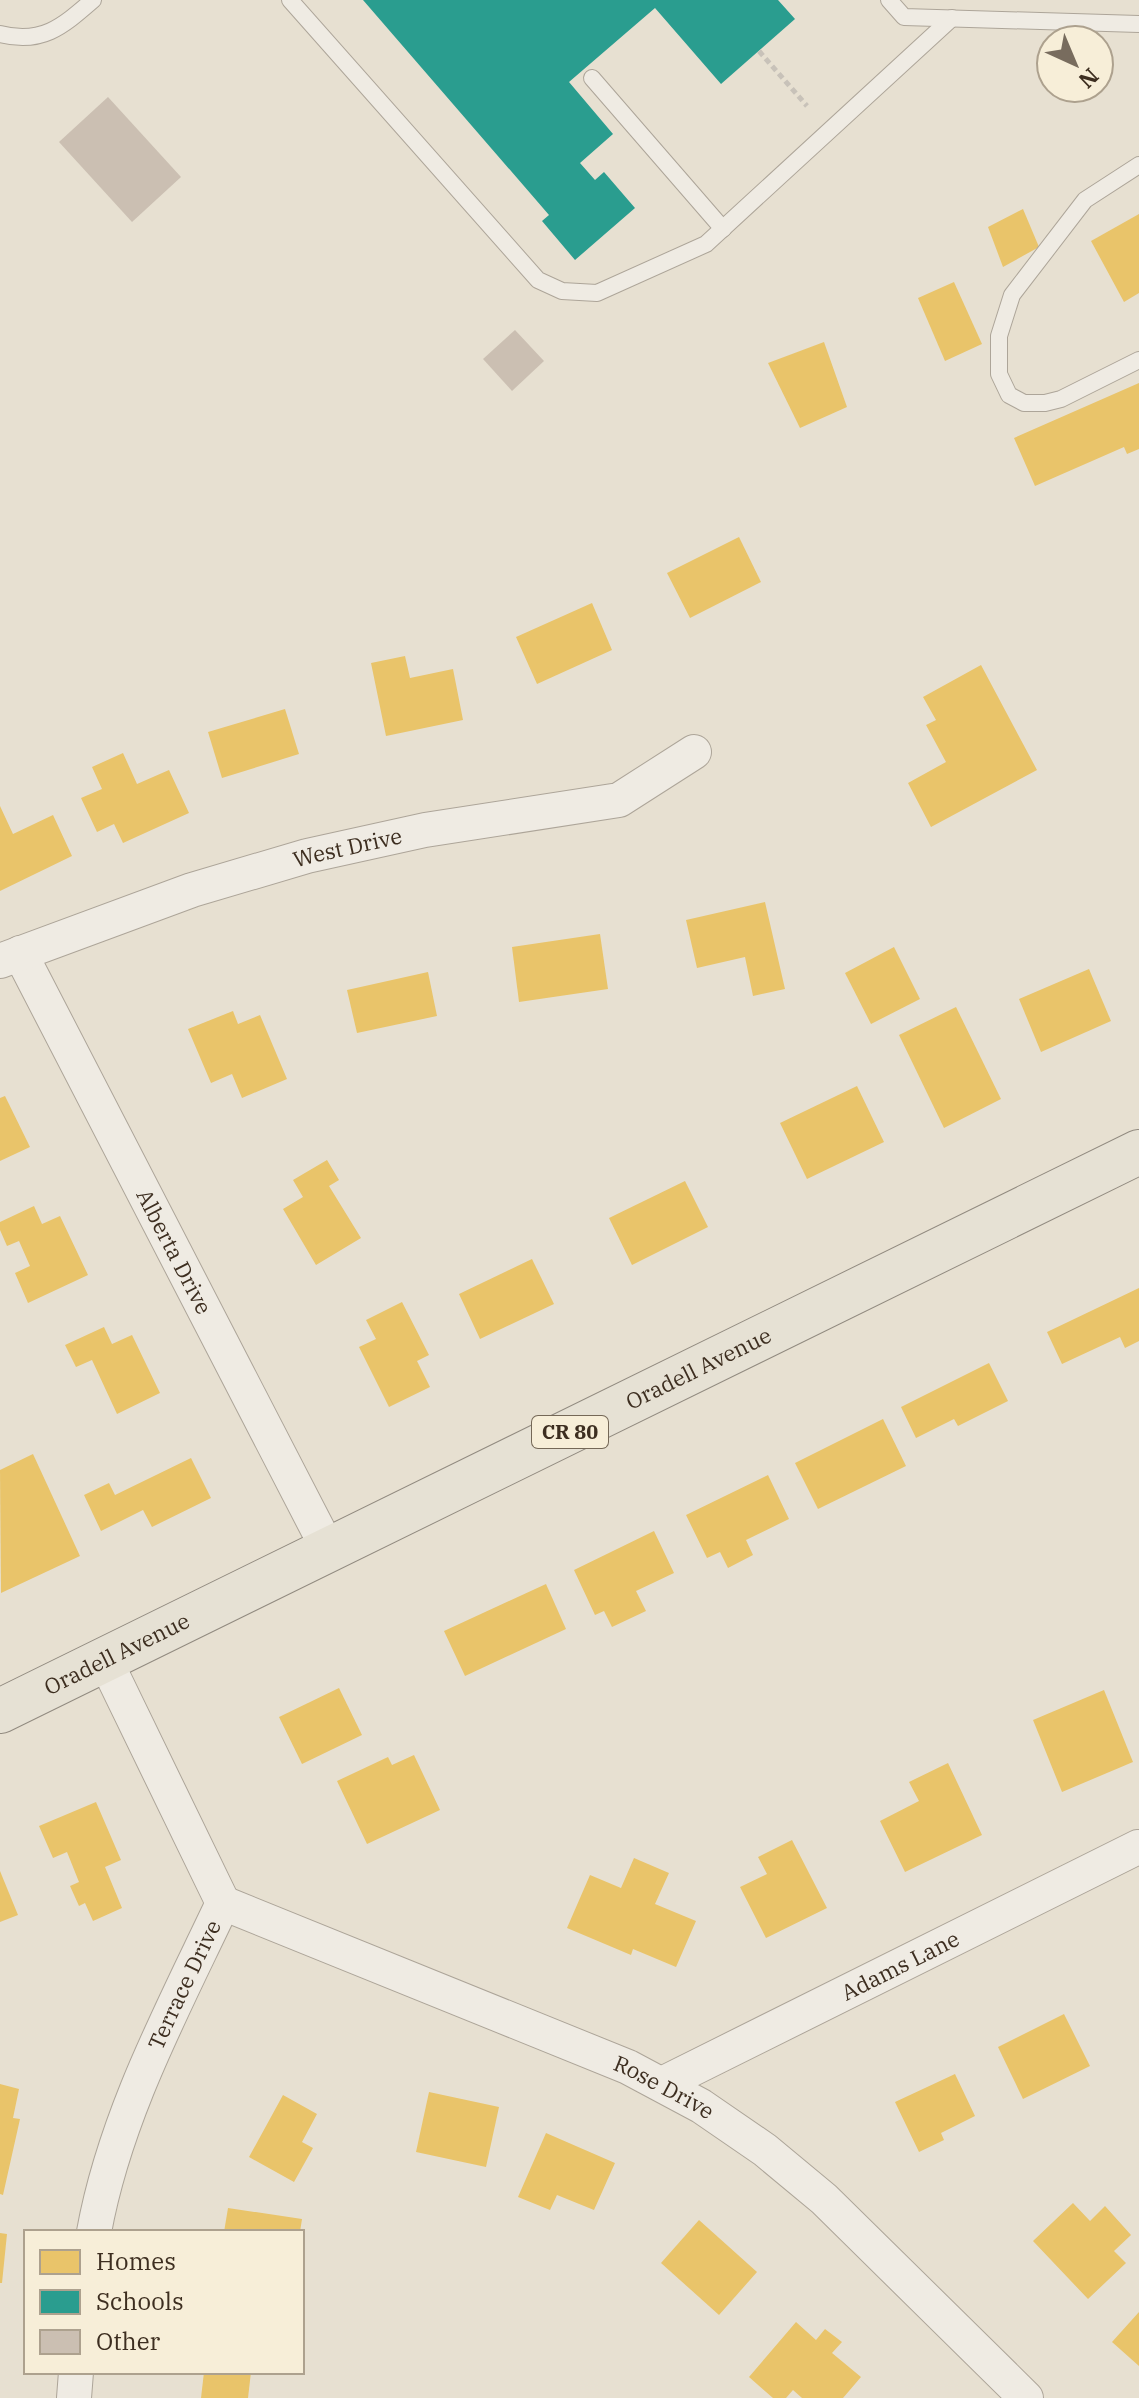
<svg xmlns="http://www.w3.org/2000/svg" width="1139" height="2398" font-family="'IBM Plex Serif',serif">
	<rect width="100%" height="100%" fill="#e7e0d1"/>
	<g fill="#e9c46a">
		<path d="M 1023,209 L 1039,247 L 1003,267 L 988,227 Z"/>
		<path d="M 1139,214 L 1139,293 L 1124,302 L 1091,241 Z"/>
		<path d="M 954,282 L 982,344 L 945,361 L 918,298 Z"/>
		<path d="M 824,342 L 847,407 L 800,428 L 768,363 Z"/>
		<path d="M 1139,383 L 1139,449 L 1127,454 L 1124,447 L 1035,486 L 1014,438 Z"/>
		<path d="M 739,537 L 761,582 L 690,618 L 667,573 Z"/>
		<path d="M 592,603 L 612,650 L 537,684 L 516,637 Z"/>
		<path d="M 405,656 L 410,678 L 453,669 L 463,720 L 386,736 L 371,663 Z"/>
		<path d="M 981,665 L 1037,770 L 931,827 L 908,783 L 946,762 L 926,725 L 936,720 L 923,697 Z"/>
		<path d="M 285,709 L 299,754 L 222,778 L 208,732 Z"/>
		<path d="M 123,753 L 137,784 L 169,770 L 189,813 L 123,843 L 114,824 L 97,832 L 81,798 L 102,789 L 92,767 Z"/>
		<path d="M 0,806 L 13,834 L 53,815 L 72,856 L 0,891 Z"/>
		<path d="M 765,902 L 785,989 L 753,996 L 745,957 L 697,968 L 686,920 Z"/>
		<path d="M 600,934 L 608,989 L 519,1002 L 512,947 Z"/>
		<path d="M 894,947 L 920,999 L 871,1024 L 845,973 Z"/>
		<path d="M 1089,969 L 1111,1021 L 1041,1052 L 1019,999 Z"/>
		<path d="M 428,972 L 437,1016 L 357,1033 L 347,990 Z"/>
		<path d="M 956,1007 L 1001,1099 L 944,1128 L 899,1035 Z"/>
		<path d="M 233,1011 L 238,1024 L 260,1015 L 287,1079 L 242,1098 L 232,1074 L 211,1083 L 188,1029 Z"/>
		<path d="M 857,1086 L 884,1142 L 807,1179 L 780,1123 Z"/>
		<path d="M 5,1096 L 30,1147 L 0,1161 L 0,1098 Z"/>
		<path d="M 327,1160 L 339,1180 L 329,1186 L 361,1238 L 316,1265 L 283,1209 L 303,1197 L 293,1180 Z"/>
		<path d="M 685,1181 L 708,1227 L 632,1265 L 609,1218 Z"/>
		<path d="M 34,1206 L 42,1224 L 60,1216 L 88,1275 L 28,1303 L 15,1273 L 30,1266 L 19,1241 L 7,1246 L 0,1230 L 0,1222 Z"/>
		<path d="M 532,1259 L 554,1304 L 480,1339 L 459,1294 Z"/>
		<path d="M 1139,1288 L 1139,1341 L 1125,1348 L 1120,1337 L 1062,1364 L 1047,1332 Z"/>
		<path d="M 402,1302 L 429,1355 L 417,1361 L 430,1387 L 389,1407 L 359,1347 L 376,1339 L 366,1320 Z"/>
		<path d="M 104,1327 L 112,1344 L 132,1335 L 160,1393 L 117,1414 L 92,1360 L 76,1367 L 65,1345 Z"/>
		<path d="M 989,1363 L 1008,1401 L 958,1426 L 954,1419 L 916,1438 L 901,1407 Z"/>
		<path d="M 883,1419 L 906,1466 L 818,1509 L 795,1463 Z"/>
		<path d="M 33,1454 L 80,1556 L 1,1593 L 0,1470 Z"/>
		<path d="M 191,1458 L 211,1498 L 152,1527 L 143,1510 L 101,1531 L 84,1495 L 109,1483 L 115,1495 Z"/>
		<path d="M 768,1475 L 789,1519 L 746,1540 L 753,1555 L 728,1568 L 720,1552 L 707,1558 L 686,1515 Z"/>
		<path d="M 654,1531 L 674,1573 L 636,1591 L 646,1611 L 612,1627 L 604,1611 L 595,1615 L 574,1570 Z"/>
		<path d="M 546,1584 L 566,1629 L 465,1676 L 444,1631 Z"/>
		<path d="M 339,1688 L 362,1735 L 302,1764 L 279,1717 Z"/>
		<path d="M 1104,1690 L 1133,1762 L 1062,1792 L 1033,1720 Z"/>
		<path d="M 414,1755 L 440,1810 L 367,1844 L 337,1781 L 388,1757 L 392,1765 Z"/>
		<path d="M 948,1763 L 982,1835 L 905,1872 L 880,1821 L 919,1801 L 909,1782 Z"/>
		<path d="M 96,1802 L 121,1860 L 105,1867 L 122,1908 L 93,1921 L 85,1903 L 79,1906 L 70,1886 L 79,1882 L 67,1852 L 53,1858 L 39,1826 Z"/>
		<path d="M 792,1840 L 827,1908 L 766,1938 L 740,1887 L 767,1874 L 758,1857 Z"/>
		<path d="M 634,1858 L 669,1873 L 655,1904 L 696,1921 L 676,1967 L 633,1949 L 631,1955 L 567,1928 L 590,1875 L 621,1888 Z"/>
		<path d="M 0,1871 L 18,1915 L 0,1922 Z"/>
		<path d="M 1064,2014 L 1090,2066 L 1023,2099 L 998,2047 Z"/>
		<path d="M 955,2074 L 975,2116 L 941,2133 L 944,2140 L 919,2152 L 895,2102 Z"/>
		<path d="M 0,2084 L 19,2089 L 13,2118 L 20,2119 L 3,2195 L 0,2194 Z"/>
		<path d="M 429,2092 L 499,2107 L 486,2167 L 416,2152 Z"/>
		<path d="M 283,2095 L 317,2114 L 302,2142 L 313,2148 L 294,2182 L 249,2157 Z"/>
		<path d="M 546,2133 L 615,2163 L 594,2210 L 557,2195 L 550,2210 L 518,2197 Z"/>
		<path d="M 1073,2203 L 1090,2221 L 1105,2206 L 1131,2235 L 1114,2251 L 1126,2263 L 1088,2299 L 1033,2241 Z"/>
		<path d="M 228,2208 L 302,2219 L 300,2232 L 224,2232 Z"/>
		<path d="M 699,2220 L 757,2272 L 719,2315 L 661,2263 Z"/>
		<path d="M 0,2233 L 7,2234 L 2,2283 L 0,2283 Z"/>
		<path d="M 1139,2312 L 1139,2366 L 1112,2342 Z"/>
		<path d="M 796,2322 L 816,2340 L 825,2329 L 842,2342 L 832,2353 L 861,2377 L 843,2398 L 802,2398 L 793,2390 L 786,2398 L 773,2398 L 749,2377 Z"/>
		<path d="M 204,2372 L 251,2372 L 248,2398 L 201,2398 Z"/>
	</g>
	<path fill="#2a9d8f" d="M 363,0 L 778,0 L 795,19 L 721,84 L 655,8 L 569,82 L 613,134 L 580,163 L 595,180 L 604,172 L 635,208 L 575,260 L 542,221 L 549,215 Z"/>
	<g fill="#cbbfb2">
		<path d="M 108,97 L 181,177 L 132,222 L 59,142 Z"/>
		<path d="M 515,330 L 544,361 L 512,391 L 483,359 Z"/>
	</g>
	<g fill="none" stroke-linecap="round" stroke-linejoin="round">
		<g stroke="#ada599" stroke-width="18">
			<g id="service">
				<path d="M 290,0 L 538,280 L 562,291 L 597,293 L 706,244 L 952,18"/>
				<path d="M 889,0 L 904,17 L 1139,24"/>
				<path d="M 0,34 C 42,45 63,26 93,0"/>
				<path d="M 592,78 L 723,229"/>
				<path d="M 1139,165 L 1085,200 L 1012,295 L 999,336 L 999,374 L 1009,395 L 1024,403 L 1045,403 L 1061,399 L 1139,360"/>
			</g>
		</g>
		<g stroke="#ada599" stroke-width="36">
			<g id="minor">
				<path id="s1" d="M 20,953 L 329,1551"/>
				<path id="s2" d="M 0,961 L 192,890 L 307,856 L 425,830 L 619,800 L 694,752"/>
				<path id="s3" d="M 223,1903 L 628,2067 L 701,2106 L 765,2150 L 824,2199 L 1026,2398"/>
				<path id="s4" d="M 662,2084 L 1138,1847"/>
				<path id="s5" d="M 94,2232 C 115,2116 173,2009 223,1903 L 105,1660"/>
				<path d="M 74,2398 L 76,2372"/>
			</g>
		</g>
		<g stroke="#928b80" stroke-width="46">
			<g id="primary">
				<path id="s6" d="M 0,1711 L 1139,1152"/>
			</g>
		</g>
		<path stroke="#c8c2b9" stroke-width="5" stroke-dasharray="6 4" stroke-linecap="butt" d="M 759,51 L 807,106"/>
		<use href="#service" stroke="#efebe3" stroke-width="16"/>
		<use href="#minor" stroke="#efebe3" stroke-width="34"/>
		<use href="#primary" stroke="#e6e1d4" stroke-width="44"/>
	</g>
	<g text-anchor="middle" stroke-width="8" stroke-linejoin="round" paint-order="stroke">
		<rect fill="#f7eed8" stroke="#756857" stroke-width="2" x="532" y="1416" width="76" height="32" rx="6"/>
		<g font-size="20" font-weight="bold" fill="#3d2e20">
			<text x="570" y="1439">CR 80</text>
		</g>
		<g font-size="22" fill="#3d2e20" stroke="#f7eed8">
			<text dy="8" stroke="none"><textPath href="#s2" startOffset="366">West Drive</textPath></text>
			<text dy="8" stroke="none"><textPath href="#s1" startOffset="336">Alberta Drive</textPath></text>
			<text dy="8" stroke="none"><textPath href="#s6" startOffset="778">Oradell Avenue</textPath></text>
			<text dy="8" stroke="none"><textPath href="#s6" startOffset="130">Oradell Avenue</textPath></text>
			<text dy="8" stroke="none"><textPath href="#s4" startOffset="266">Adams Lane</textPath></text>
			<text dy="8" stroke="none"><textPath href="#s5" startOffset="264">Terrace Drive</textPath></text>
			<text dy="8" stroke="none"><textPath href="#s3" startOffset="478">Rose Drive</textPath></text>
		</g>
	</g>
	<rect x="24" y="2230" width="280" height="144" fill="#f7eed8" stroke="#ada18e" stroke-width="2"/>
	<rect x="40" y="2250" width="40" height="24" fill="#e9c46a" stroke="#ada18e" stroke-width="2"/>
	<text x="96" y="2270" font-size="24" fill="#3d2e20">Homes</text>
	<rect x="40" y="2290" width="40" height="24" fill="#2a9d8f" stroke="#ada18e" stroke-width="2"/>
	<text x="96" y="2310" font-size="24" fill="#3d2e20">Schools</text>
	<rect x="40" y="2330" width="40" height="24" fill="#cbbfb2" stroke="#ada18e" stroke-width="2"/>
	<text x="96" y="2350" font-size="24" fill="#3d2e20">Other</text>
	<g transform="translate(1075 64) rotate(136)"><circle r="38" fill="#f7eed8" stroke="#ada18e" stroke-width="2"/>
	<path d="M0-6L14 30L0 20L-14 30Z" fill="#786c5e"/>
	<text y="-12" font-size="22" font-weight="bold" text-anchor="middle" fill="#3d2e20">N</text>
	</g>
</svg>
